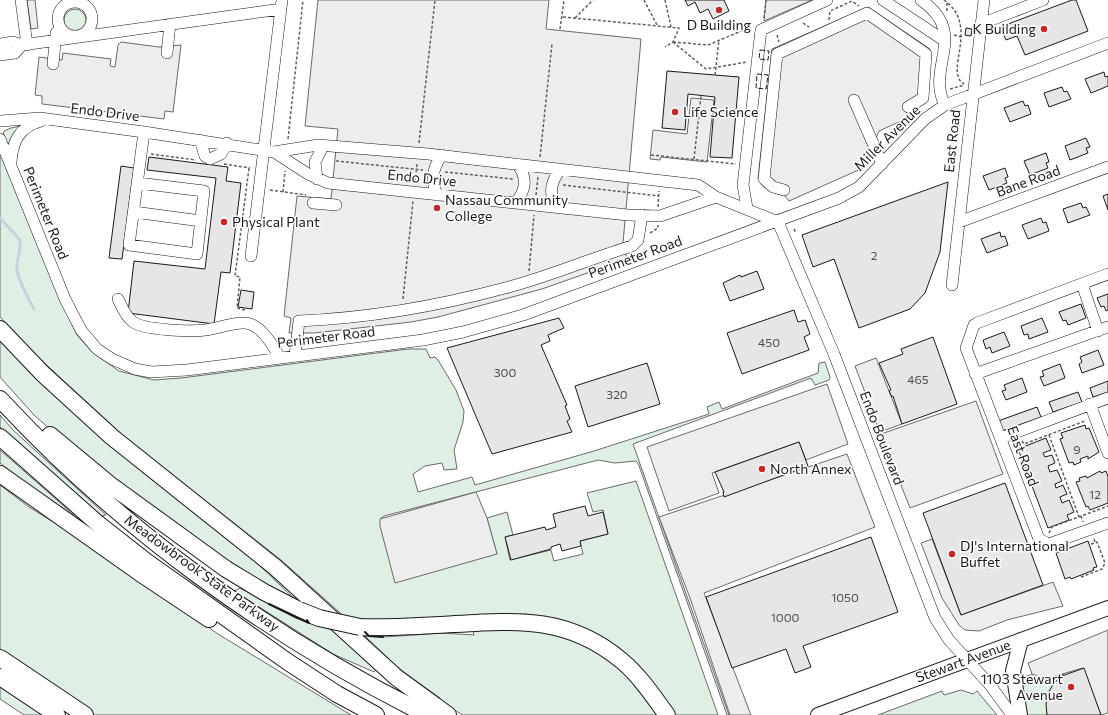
<svg xmlns="http://www.w3.org/2000/svg" width="1108" height="715" font-family="Commissioner,sans-serif">
	<style>
		.green { fill: #e0efe3; stroke: #6a6a6a }
		.parking { fill: #ededed; stroke: #6a6a6a }
		.lines { fill: none; stroke-linecap: round; stroke-linejoin: round }
		.stream { stroke: #c6d2dc; stroke-width: 3 }
		.building { fill: #e6e6e6; stroke: #1a1a1a }
		.minor-casing { stroke: #1a1a1a; stroke-width: 12 }
		.major-casing { stroke: #1a1a1a; stroke-width: 16 }
		.highway-casing { stroke: #1a1a1a; stroke-width: 18 }
		.path { stroke: #5f5f5f; stroke-width: 1.5; stroke-dasharray: 3 2; stroke-linecap: butt }
		.minor { stroke: #fff; stroke-width: 11 }
		.major { stroke: #fff; stroke-width: 14 }
		.highway { stroke: #fff; stroke-width: 16 }
		.highway-bridge-casing { stroke: #1a1a1a; stroke-width: 18; stroke-linecap: butt }
		.highway-bridge { stroke: #fff; stroke-width: 16 }
		.fence { stroke: #1a1a1a; stroke-width: 1; stroke-dasharray: 5 2; stroke-linecap: butt }
		.wall { stroke: #1a1a1a; stroke-width: 2 }
		.poi-dot { fill: #c62828; stroke: #fff; stroke-width: 1.5 }
		.labels { text-anchor: middle; stroke-width: 3; stroke-linejoin: round; paint-order: stroke }
		.number-label { font-size: 12px; fill: #4d4d4d }
		.poi-label { font-size: 14px; fill: #1a1a1a; stroke: #fff; text-anchor: start }
		.street-label { font-size: 14px; fill: #1a1a1a; stroke: #fff }
	</style>
	<rect width="100%" height="100%" fill="#fff"/>
	<path class="green" d="M64 20a11 11 0 1 1 22 0a11 11 0 1 1-22 0Z
		M26 125 9 150 3 136 4 131 11 128Z
		M0 152 57 292 77 335 92 352 119 371 154 380 181 378 408 349H426L430 358 435 357 438 360 456 390 464 411 463 422 454 450 457 469 444 470 442 463 425 466 413 474 418 492 472 477 475 485 594 451 709 414 707 407 719 402 722 409 818 373 819 363 825 362 830 377 829 380 815 385 811 378 633 444 729 715H727L638 463 636 461 615 463 598 460 384 516 380 519 497 554 487 518 507 512 513 535 505 537 510 560 551 550 554 561 583 554 580 541 608 534 603 510 593 512 587 493 636 481 718 715H671L640 669 528 618 527 614 415 622 347 619 281 560 129 441 40 359 0 317Z
		M0 338 67 405 140 470 258 564 301 605 258 582 84 459 34 415 0 377Z
		M0 415 13 430 106 515 101 516 57 480 0 427Z
		M0 450 74 515 71 519 0 463Z
		M0 485 29 507 102 552 218 634 351 715H93L0 653Z
		M240 588 283 611 309 623 333 630 376 669 374 672 333 654 234 591Z
		M498 628C576 629 615 652 659 715H463L440 702V698L397 667 365 636 383 637 442 633 474 635 473 631Z
		M1032 674 1045 679 1064 674C1049 688 1045 695 1047 715H1026L1011 692 1025 677Z
		M0 684 46 715H24L0 699Z
		M961 690 973 694 977 691 997 715H878L942 691 944 695Z"/>
	<path class="parking" d="M27 0H35L38 28 31 29Z
		M318 0H549L546 29 641 39 623 243 627 259 542 289 438 317 411 322 314 333H289L291 318 284 316 297 196 331 199 338 129 305 126Z
		M766 0H812L764 21Z
		M868 7 930 49 931 56 927 96 908 111 910 117 879 131 863 168 789 201 785 196 775 193 764 187 758 179 772 49Z
		M121 42 159 47 181 45 173 112 165 111 164 119 42 104V96L35 95 39 57 62 60 63 53 111 59 110 66 115 67 118 45Z
		M691 98 714 100 707 162 661 157 660 160 650 159 653 130 687 134Z
		M876 358 902 424 880 432 855 366Z
		M827 384 848 444 806 460 799 442 712 473 719 493 669 511 647 447Z
		M976 401 1003 474 910 508 881 434Z
		M847 454 875 527 704 593 751 715H730L690 598 659 517Z
		M476 492 487 518 497 554 395 583 380 526V519Z
		M932 539 961 615 1053 582 1063 606 1007 620 979 631 965 630 959 625 942 598 921 543Z
		M1108 630V713L1101 715 1083 668 1045 679 1032 674 1028 663Z"/>
	<g class="lines">
		<path class="stream" d="M0 218 20 240C21 253 18 254 17 265 15 275 29 300 34 309"/>
	</g>
	<path class="building" d="M685 0H724L729 11 713 19 708 9 700 13 695 2 688 6Z
		M1072 0H1076L1088 31 1025 55 1017 36 1006 40 1000 27Z
		M966 28 972 29 971 36 965 35Z
		M667 71 739 77 732 158 710 157 715 97 688 94 685 130 662 128Z
		M1104 72 1105 77 1108 76V86L1091 93 1085 79Z
		M1062 87 1064 92 1067 91 1071 99 1049 107 1044 93Z
		M1023 101 1025 106 1028 105 1031 114 1010 122 1004 108Z
		M1086 138 1090 147 1086 148 1088 153 1070 160 1065 146Z
		M1046 153 1049 162 1046 163 1048 168 1030 175 1024 161Z
		M149 157 228 167 226 181 241 183 230 273 221 272 214 324 128 313 134 261 205 269 216 178 147 170Z
		M121 166 134 168 122 259 109 258Z
		M1005 168 1008 177 1005 178 1007 183 989 190 983 176Z
		M948 182 940 252 925 293 910 309 859 328 834 259 813 267 802 235Z
		M1108 194V210L1103 196Z
		M1081 203 1083 208 1086 207 1090 215 1068 223 1063 209Z
		M1041 218 1043 223 1046 222 1049 231 1028 239 1022 225Z
		M1000 232 1001 237 1005 236 1008 245 987 253 981 239Z
		M757 271 764 289 730 301 723 283 740 275 741 277Z
		M241 290 254 292 252 309 238 307Z
		M1108 294V310L1106 311 1104 306 1101 307 1097 298Z
		M1081 304 1086 318 1068 325 1066 320 1063 321 1059 312Z
		M794 310 798 322 805 320 810 334 804 337 809 350 742 374 727 333Z
		M559 318 564 328 548 335 550 341 541 345 567 405 565 406 570 419 567 421 572 432 492 454 447 348Z
		M1042 318 1048 332 1029 339 1028 334 1024 335 1021 326Z
		M1004 332 1010 346 992 353 990 347 986 349 983 340Z
		M933 337 957 404 902 424 893 396 892 397 889 391 891 390 879 363 903 354 901 349Z
		M1098 350 1104 365 1082 373 1079 364 1082 362 1080 357Z
		M647 363 660 404 588 427 575 386Z
		M1060 364 1065 378 1044 386 1040 377 1044 376 1042 371Z
		M1022 378 1027 392 1006 400 1002 391 1006 390 1004 385Z
		M1108 381V392L1093 397 1090 388Z
		M1078 392 1082 402 1053 412 1049 402Z
		M1037 407 1041 417 1002 431 998 421Z
		M1085 425 1086 429 1089 428 1099 452 1088 459V456L1080 459 1081 462 1074 465 1073 462 1069 463 1060 439 1063 438 1061 433Z
		M1046 438 1051 450 1043 453 1045 457 1052 455 1055 463 1048 466 1050 472 1057 470 1062 481 1055 484 1056 488 1063 485 1067 494 1060 497 1062 503 1069 500 1074 512 1067 515 1069 520 1048 528 1018 449Z
		M799 442 808 466 724 497 723 492H724L715 472Z
		M1100 471 1101 473 1106 471 1108 477V503L1090 510 1088 506 1086 507 1076 482 1080 481 1079 478 1086 476 1087 478Z
		M1005 483 1043 585 961 615 923 513Z
		M585 506 588 516 603 512 608 534 580 541 581 546 562 551 560 544 551 547V549L511 560 505 537 545 527 546 530 556 527 553 514Z
		M871 537 898 612 803 646 811 667 795 673 786 649 732 668 706 597Z
		M1088 541 1097 567 1093 568 1094 570 1071 579 1070 577 1065 579 1056 553Z
		M1084 668 1101 715H1047L1046 704 1048 693 1054 683 1062 676Z"/>
	<g class="lines">
		<defs>
			<path id="minor" d="M21 0 27 45
				M883 0 945 41
				M921 0C970 34 925 67 945 105
				M58 19a17 17 0 1 1 34 0a17 17 0 1 1-34 0Z
				M981 24 1043 0
				M0 44 13 42 22 45 15 53 0 55
				M22 45 281 9
				M167 53 170 24
				M53 64 56 33
				M854 100 882 164
				M0 121 40 118 144 132 274 152 318 145 428 154 698 185 716 197 778 222
				M0 139 65 299 81 330 97 349 112 359 135 369 151 372 187 370 423 340 463 332 523 315 839 198 859 187 925 119 945 105 1108 43
				M200 140 205 156 210 159 221 154 227 143
				M274 152 308 174 328 183 628 215 660 216 716 197
				M11 163C12 142 19 127 41 121
				M317 179 315 162 323 146
				M138 183 204 191 197 254 129 245 144 132
				M784 190 773 187 764 179 777 54 867 13 926 54 923 98 908 107
				M437 195C431 179 432 169 442 155
				M313 203 336 205
				M515 203C526 191 528 177 517 164
				M554 207C550 191 550 182 561 169
				M747 208 743 185 761 30 827 0
				M134 212 201 221
				M778 222 834 354 935 618 949 640 990 685 1012 715
				M959 222 1108 167
				M251 256 282 0
				M1108 274 977 323 974 325 966 348 1039 539 1049 544 1108 523
				M1082 284 1098 331
				M952 285 984 0
				M118 299C122 307 125 316 133 322 144 330 191 332 205 330 217 329 239 320 250 324 263 328 274 347 280 358
				M295 356 299 321C369 318 438 306 505 288 548 277 589 259 632 246L638 240 642 215
				M975 374 1108 327
				M1090 404 1108 453
				M1001 438 1108 398"/>
			<path id="major" d="M818 715 1108 608
				M1020 715 1013 671 1021 640"/>
			<path id="highway" d="M0 329 43 374 112 437 275 567 397 678 448 715
				M0 399C120 529 269 636 427 715
				M50 435 109 484 226 569 264 592 299 610
				M0 437 96 522 147 562 288 662 337 694 376 715
				M0 474 140 573 209 619
				M360 627C392 628 423 626 455 624 519 620 570 617 622 661 640 676 653 696 667 715
				M0 658 85 715
				M0 677 57 715"/>
		</defs>
		<use href="#minor" class="minor-casing"/>
		<use href="#major" class="major-casing"/>
		<use href="#highway" class="highway-casing"/>
		<path class="path" d="M644 0 657 25
			M665 0 671 27
			M944 0C981 26 943 72 964 84
			M947 11V2
			M563 17 679 28 673 42 665 47
			M575 18 593 0
			M764 18 766 0
			M829 20 830 11 852 1 859 6
			M803 23 809 27
			M560 29 564 0
			M777 35 779 42
			M954 35 962 37
			M673 42 708 45 751 27
			M673 42 706 69 747 62
			M715 75 719 40
			M950 89 964 85
			M288 139 303 0
			M419 143 435 0
			M151 154 196 160
			M651 155 736 164
			M540 157 552 44
			M694 159 701 96
			M336 161 423 170
			M224 164 250 168
			M445 172 513 179
			M415 182 417 164
			M563 185 659 196
			M270 190 306 195
			M283 192 285 171
			M536 195 538 177
			M658 207 659 191
			M794 229 796 233
			M650 233 658 228V225
			M529 271 534 215
			M403 299 413 201
			M245 310 237 308 240 277 235 276 249 168
			M1049 435 1079 517
			M1022 441 1024 444 1085 421
			M1081 516 1083 522
			M1049 533 1052 527 1108 506
			M1091 544 1095 543
			M1081 577 1102 569 1105 563 1097 542 1095 543 1094 538"/>
		<use href="#minor" class="minor"/>
		<use href="#major" class="major"/>
		<use href="#highway" class="highway"/>
		<defs>
			<path id="highway-bridge" d="M299 610 319 618 360 627"/>
		</defs>
		<use href="#highway-bridge" class="highway-bridge-casing"/>
		<use href="#highway-bridge" class="highway-bridge"/>
		<path class="fence" d="M760 50 769 51 768 60 759 59Z
			M757 74 768 75 766 89 756 88Z"/>
		<path class="wall" d="M269 604 309 623 307 620
			M365 632 369 636 383 637"/>
	</g>
	<g class="poi-dot">
		<circle cx="719" cy="10" r="4"/>
		<circle cx="1044" cy="29" r="4"/>
		<circle cx="675" cy="112" r="4"/>
		<circle cx="437" cy="208" r="4"/>
		<circle cx="224" cy="222" r="4"/>
		<circle cx="762" cy="469" r="4"/>
		<circle cx="952" cy="554" r="4"/>
		<circle cx="1071" cy="687" r="4"/>
	</g>
	<g class="labels">
		<g class="number-label">
			<text x="874" y="260">2</text>
			<text x="769" y="347">450</text>
			<text x="505" y="377">300</text>
			<text x="918" y="384">465</text>
			<text x="617" y="399">320</text>
			<text x="1077" y="454">9</text>
			<text x="1095" y="499">12</text>
			<text x="845" y="602">1050</text>
			<text x="785" y="622">1000</text>
		</g>
		<g class="poi-label">
			<text x="719" y="30" text-anchor="middle">D Building</text>
			<text x="1036" y="34" text-anchor="end">K Building</text>
			<text x="683" y="117">Life Science</text>
			<text x="445" y="205">Nassau Community<tspan x="445" dy="16">College</tspan></text>
			<text x="232" y="227">Physical Plant</text>
			<text x="770" y="474">North Annex</text>
			<text x="960" y="551">DJ's International<tspan x="960" dy="16">Buffet</tspan></text>
			<text x="1063" y="684" text-anchor="end">1103 Stewart<tspan x="1063" dy="16">Avenue</tspan></text>
		</g>
		<g class="street-label">
			<text transform="translate(105 112) rotate(7)" y="5">Endo Drive</text>
			<text transform="translate(887 138) rotate(-45)" y="5">Miller Avenue</text>
			<text transform="translate(952 141) rotate(-84)" y="5">East Road</text>
			<text transform="translate(422 178) rotate(6)" y="5">Endo Drive</text>
			<text transform="translate(1028 181) rotate(-20)" y="5">Bane Road</text>
			<text transform="translate(46 213) rotate(68)" y="5">Perimeter Road</text>
			<text transform="translate(635 257) rotate(-20)" y="5">Perimeter Road</text>
			<text transform="translate(326 337) rotate(-7)" y="5">Perimeter Road</text>
			<text transform="translate(882 438) rotate(69)" y="5">Endo Boulevard</text>
			<text transform="translate(1023 456) rotate(69)" y="5">East Road</text>
			<text transform="translate(202 573) rotate(36)" y="5">Meadowbrook State Parkway</text>
			<text transform="translate(963 661) rotate(-20)" y="5">Stewart Avenue</text>
		</g>
	</g>
</svg>
